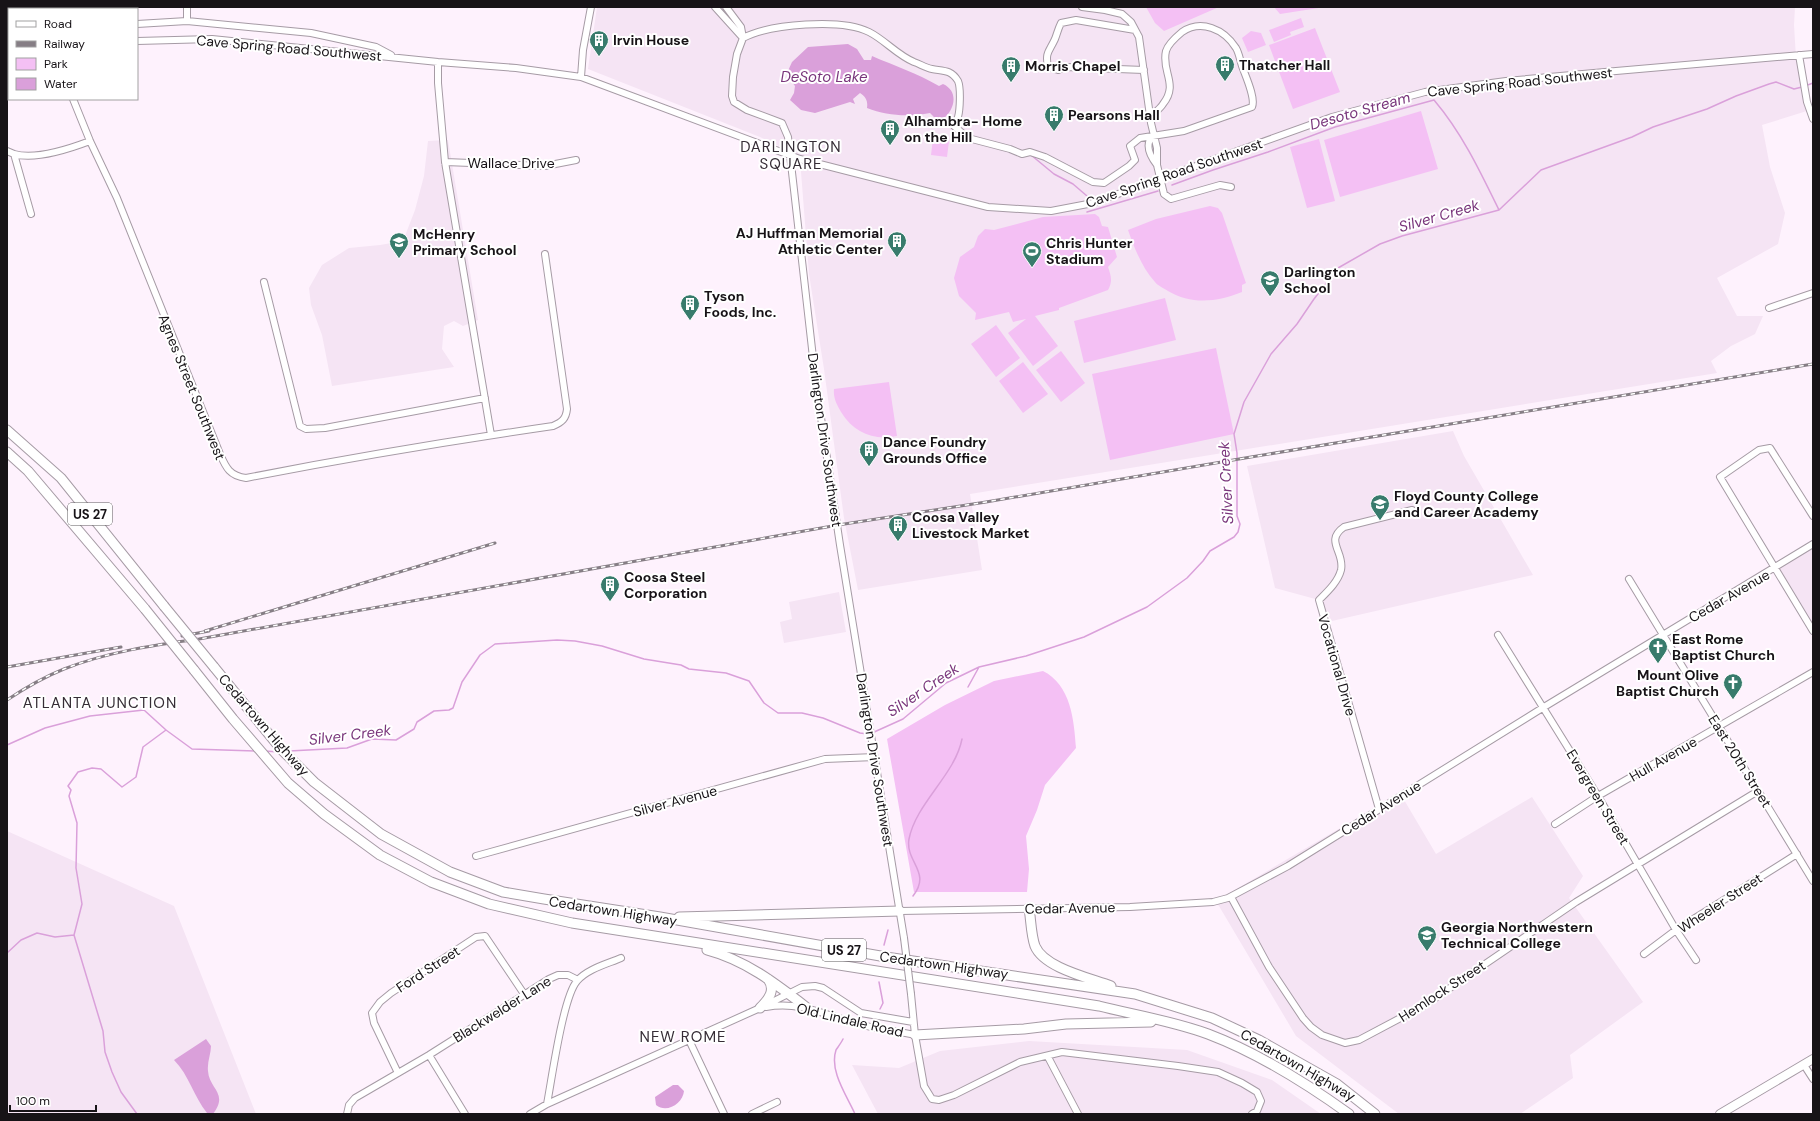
<svg xmlns="http://www.w3.org/2000/svg" width="1820" height="1121" font-family="'DM Sans',sans-serif">
	<style>
		.built { fill: #f5e4f4 }
		.green { fill: #f4c0f4 }
		.water { fill: #daa0da }
		.lines { fill: none; stroke-linecap: round; stroke-linejoin: round }
		.stream { stroke: #daa0da; stroke-width: 1.5 }
		.minor-casing { stroke: #a69ba5; stroke-width: 8 }
		.major-casing { stroke: #a69ba5; stroke-width: 10 }
		.highway-casing { stroke: #a69ba5; stroke-width: 11 }
		.minor { stroke: #fff; stroke-width: 6 }
		.major { stroke: #fff; stroke-width: 8 }
		.highway { stroke: #fff; stroke-width: 9 }
		.rail-casing { stroke: #867e85; stroke-width: 3 }
		.rail { stroke: #fff; stroke-width: 1.5; stroke-dasharray: 4.5; stroke-linecap: butt }
		.minor-bridge-casing { stroke: #a69ba5; stroke-width: 8; stroke-linecap: butt }
		.highway-bridge-casing { stroke: #a69ba5; stroke-width: 11; stroke-linecap: butt }
		.minor-bridge { stroke: #fff; stroke-width: 6 }
		.highway-bridge { stroke: #fff; stroke-width: 9 }
		.labels { text-anchor: middle; stroke-width: 4; stroke-linejoin: round; paint-order: stroke }
		.shield { fill: #fff; stroke: #5d5a5d; stroke-width: 1 }
		.shield-label { font-size: 13px; font-weight: bold; fill: #171317 }
		.poi-label { font-size: 14px; font-weight: bold; fill: #171317; stroke: #fff; text-anchor: start }
		.street-label { font-size: 14px; fill: #171317; stroke: #fff }
		.water-label { font-size: 15px; font-style: italic; fill: #79357b; stroke: #fff }
		.neighbourhood-label { font-size: 15px; letter-spacing: 1px; fill: #362d36; stroke: #fff }
	</style>
	<rect width="100%" height="100%" fill="#fef2fd"/>
	<path class="built" d="M597 7H1795L1794 25 1796 58 1810 110 1762 125 1770 167 1785 213 1778 244 1717 278 1737 316H1763L1755 334 1731 346 1711 361 1717 373 970 494 982 570 858 590 844 518 824 369 809 274 800 159 783 148 760 137 588 69Z
		M448 140 478 320 463 326 454 321 444 326 442 349 454 367 332 386 322 335 311 305 309 288 322 265 349 248 380 245 403 241 415 210 424 176 428 141Z
		M1453 431 1464 456 1533 575 1332 621 1319 600 1275 588 1247 466Z
		M1813 546V632L1774 569Z
		M839 592 846 632 784 643 780 622 792 619 789 602Z
		M1400 793 1436 854 1532 797 1583 876 1569 898 1643 1002 1570 1055 1573 1078 1520 1114H1399L1296 1036 1216 901Z
		M7 831 174 906 256 1114H7Z
		M1029 1041 1187 1050 1272 1080 1321 1114H878L852 1065 899 1068 940 1051Z"/>
	<path class="green" d="M1146 7H1219L1164 31 1155 23Z
		M1274 7H1325L1280 14Z
		M1301 18 1304 27 1290 32 1291 35 1274 42 1269 30Z
		M1315 28 1340 92 1293 109 1269 45Z
		M1251 31 1261 33 1266 45 1248 52 1242 38Z
		M1421 111 1438 169 1340 197 1324 140Z
		M933 139 949 141 947 157 931 155Z
		M1319 139 1335 201 1307 208 1290 147Z
		M1210 206 1218 208 1222 213 1246 283 1242 285V292C1218 302 1191 305 1168 291 1164 288 1158 286 1155 282 1142 268 1134 247 1128 230L1156 219Z
		M1095 214 1099 217 1102 226 1108 227 1117 257 1108 267C1111 276 1113 281 1108 290L1059 308V310L1035 316 1058 346 1033 366 1008 333 1026 319 1013 322 1009 312 975 320 976 313 959 296 954 278 960 257 974 247 978 236 985 229 994 230 1043 217Z
		M1165 298 1176 340 1084 363 1074 321Z
		M996 325 1020 358 996 377 971 344Z
		M1216 348 1234 434 1110 460 1092 374Z
		M1061 351 1085 383 1061 402 1036 370Z
		M1023 362 1048 394 1023 413 999 381Z
		M889 382 897 436C874 441 854 433 841 412 837 405 833 398 834 389Z
		M1043 671C1071 685 1074 720 1076 748L1045 785 1037 810 1026 836 1029 869 1027 892H914L887 739 945 705 994 681Z"/>
	<path class="water" d="M848 44 857 49 864 60H871L872 56C895 66 917 73 939 86L943 84C959 91 955 110 943 119H936L930 113C909 117 887 116 867 108 868 101 866 97 860 93L853 99 855 104 850 102 815 113 801 110 790 100 794 93 795 86 789 78 787 73 792 62 808 47Z
		M206 1039 211 1046C211 1054 207 1062 208 1071 209 1089 229 1093 213 1114L207 1113C194 1097 189 1075 174 1060Z
		M673 1085H678L684 1091C683 1103 667 1114 656 1105L655 1097Z"/>
	<g class="lines">
		<path class="stream" d="M1805 86 1813 83
			M1031 155 1054 174 1073 184 1087 196
			M1172 185 1213 170 1268 152 1335 127 1434 100C1462 133 1480 171 1499 210
			M1087 212 1158 191
			M968 687 979 667
			M872 733 903 719 946 683 979 667 1026 656 1084 637 1147 607 1187 578 1203 561 1210 551 1234 537 1238 532 1240 524 1237 516V453L1234 434 1244 402 1271 354 1297 324 1314 299 1338 268 1380 244 1402 236 1499 210 1541 170 1632 137 1653 127 1707 109 1736 96 1769 84 1776 82 1794 89 1802 87
			M7 745 45 728 90 716 144 710 166 730 192 749 255 751
			M265 751 279 752
			M289 751 347 748 372 739 396 740 414 729 417 722 434 711 449 710 453 708 462 682 480 655 495 644 557 640 575 641 602 646 644 659 681 665 689 669 726 673 749 681 764 703 778 713H802L823 718 860 733 868 734
			M913 896C932 872 905 862 909 839 916 803 955 775 962 739
			M74 935 82 904 76 868 77 823 69 796 71 790 68 786 78 772 92 768 101 769 122 787 136 777 143 747 166 730
			M74 935 103 1031 105 1052 112 1072 121 1092 137 1114
			M884 945 888 930
			M7 953 21 940 37 933 55 937 74 935
			M879 982 883 1003 880 1009
			M843 1039C841 1043 838 1047 836 1050 829 1071 847 1096 855 1114"/>
		<defs>
			<path id="minor" d="M122 7V9
				M715 7 743 38
				M726 7 741 27 743 38
				M1082 7 1105 10 1122 14 1131 22 1139 37 1151 123 1157 148V165L1164 194 1171 199 1220 185 1231 187
				M187 21V7
				M137 24 187 21 311 33 376 47 391 55
				M8 25V7
				M1135 30 1076 20 1061 23C1058 29 1057 34 1055 39 1049 52 1045 52 1048 67L1058 70 1065 67 1144 70
				M137 41 212 39 438 62 516 68 581 77 800 159 988 207 1051 211 1093 203 1332 117 1425 92 1506 81 1616 71 1813 54
				M7 46H9
				M1799 55 1807 102 1813 119
				M438 62V83L445 162 491 435
				M581 77 583 50 591 7
				M73 99 90 141 117 198 220 454C226 468 230 476 246 478 348 458 450 441 553 426 562 422 566 419 567 409L545 254
				M1153 135C1144 145 1150 156 1157 165
				M7 151 14 154 31 214
				M14 154C35 160 69 149 90 141
				M445 162 545 166 576 160
				M264 282 300 426 306 429 325 428 485 398
				M1769 308 1813 293
				M1813 516 1770 448 1759 450 1720 477 1813 631
				M1629 579 1813 881
				M1498 635 1598 796 1676 930 1696 960
				M1379 809 1319 600C1327 592 1338 582 1341 570 1345 552 1324 541 1344 527L1412 510
				M1555 824 1598 796 1813 672
				M476 856 825 759 875 757
				M1231 897 1269 967 1303 1018 1311 1027 1322 1035 1345 1043 1359 1040 1425 1005 1576 902 1758 791
				M900 911 1130 907 1213 902 1228 898 1288 866 1544 707 1813 544
				M904 938 840 545 816 384 788 137 782 123 747 110 734 102 732 96 733 77 737 54 743 38C770 24 841 18 869 32 885 40 897 55 914 62 920 64 926 68 932 69 942 71 951 69 958 81 961 88 960 110 958 117 957 121 955 122 954 126L968 138 1010 149 1022 154 1030 152 1045 157 1093 182 1104 183 1129 166 1135 160 1130 146 1140 138 1184 131 1252 107C1256 98 1245 75 1242 66 1240 60 1239 53 1236 48 1224 29 1201 19 1182 32 1176 37 1168 44 1166 51 1161 72 1179 84 1163 104 1160 109 1154 113 1150 117
				M1644 954 1676 930 1797 854
				M911 994 915 1035 924 1086 932 1099 939 1100 954 1095 1020 1062 1062 1052 1178 1066 1218 1072 1242 1083 1257 1092 1261 1101 1257 1111 1252 1114
				M766 1007C801 1001 825 1015 858 1024 876 1029 896 1031 915 1035
				M689 1040 724 1114
				M429 1055 465 1114
				M1048 1057 1078 1114
				M1804 1065 1813 1079
				M398 1073 374 1023 372 1013 380 1002 391 993 476 937 485 936 524 994
				M547 1104C552 1078 563 997 577 981 587 969 607 964 621 958
				M347 1114 349 1105 355 1098 429 1055 549 979 558 975H568L578 980
				M530 1114 547 1104 760 1008 802 987 815 986 823 988 861 1013 913 1022
				M752 1114 777 1102"/>
			<path id="major" d="M1720 1114 1813 1059"/>
			<path id="highway" d="M7 430 61 478 164 606
				M7 452 28 471 145 609
				M214 667 281 749 314 782 381 834 450 872 503 892 544 899 660 917 886 957 1135 994 1212 1018 1259 1040 1337 1084 1375 1114
				M194 670 233 719 288 783 324 814 380 855 431 882 489 904 572 923 1099 1006C1135 1015 1173 1021 1208 1034 1258 1053 1306 1083 1349 1114
				M1029 908C1031 920 1031 935 1035 946 1044 968 1090 978 1111 986
				M679 917 900 911
				M707 950C745 960 775 983 806 1007
				M760 1008C769 999 776 990 768 979
				M915 1035 1024 1029 1066 1024 1151 1022"/>
		</defs>
		<use href="#minor" class="minor-casing"/>
		<use href="#major" class="major-casing"/>
		<use href="#highway" class="highway-casing"/>
		<use href="#minor" class="minor"/>
		<use href="#major" class="major"/>
		<use href="#highway" class="highway"/>
		<defs>
			<path id="rail" d="M205 631 495 543
				M182 636 209 631
				M7 667 121 647
				M7 700C25 688 44 677 64 669 107 652 154 645 199 639L838 525 986 502 1245 458 1813 364"/>
		</defs>
		<use href="#rail" class="rail-casing"/>
		<use href="#rail" class="rail"/>
		<defs>
			<path id="minor-bridge" d="M904 938 911 994"/>
			<path id="highway-bridge" d="M164 606 214 667
				M145 609 194 670"/>
		</defs>
		<use href="#minor-bridge" class="minor-bridge-casing"/>
		<use href="#highway-bridge" class="highway-bridge-casing"/>
		<use href="#minor-bridge" class="minor-bridge"/>
		<use href="#highway-bridge" class="highway-bridge"/>
	</g>
	<defs>
		<symbol id="building-pin" viewBox="-11 -11 22 30"><path d="M0 17L-7.5 6A9.5 9.5 0 1 1 7.5 6Z" fill="#387b6c" stroke="#fff"/><path d="M-4-6H4V6H1V3H-1V6H-4ZM-2.5-4.3h1.7v1.8h-1.7ZM.8-4.3h1.7v1.8H.8ZM-2.5-1h1.7V.8h-1.7ZM.8-1h1.7V.8H.8Z" fill="#fff"/></symbol>
		<symbol id="school-pin" viewBox="-11 -11 22 30"><path d="M0 17L-7.5 6A9.5 9.5 0 1 1 7.5 6Z" fill="#387b6c" stroke="#fff"/><path d="M0-5L7-2L0 1L-7-2ZM-4 1L0 2.5L4 1V4Q0 6-4 4Z" fill="#fff"/></symbol>
		<symbol id="stadium-pin" viewBox="-11 -11 22 30"><path d="M0 17L-7.5 6A9.5 9.5 0 1 1 7.5 6Z" fill="#387b6c" stroke="#fff"/><path d="M0-5a6.5 5 0 1 0 0 10a6.5 5 0 1 0 0-10ZM-3.5-1.8h7v3.6h-7Z" fill="#fff"/></symbol>
		<symbol id="church-pin" viewBox="-11 -11 22 30"><path d="M0 17L-7.5 6A9.5 9.5 0 1 1 7.5 6Z" fill="#387b6c" stroke="#fff"/><path d="M-1.2-6h2.4v3.5h3.3v2.4h-3.3V6h-2.4V-.1h-3.3v-2.4h3.3Z" fill="#fff"/></symbol>
		<symbol id="university-pin" viewBox="-11 -11 22 30"><path d="M0 17L-7.5 6A9.5 9.5 0 1 1 7.5 6Z" fill="#387b6c" stroke="#fff"/><path d="M0-5L7-2L0 1L-7-2ZM-4 1L0 2.5L4 1V4Q0 6-4 4Z" fill="#fff"/></symbol>
	</defs>
	<g fill-rule="evenodd">
		<use href="#building-pin" x="588" y="29" width="22" height="30"/>
		<use href="#building-pin" x="1214" y="54" width="22" height="30"/>
		<use href="#building-pin" x="1000" y="55" width="22" height="30"/>
		<use href="#building-pin" x="1043" y="104" width="22" height="30"/>
		<use href="#building-pin" x="879" y="118" width="22" height="30"/>
		<use href="#building-pin" x="886" y="230" width="22" height="30"/>
		<use href="#school-pin" x="388" y="231" width="22" height="30"/>
		<use href="#stadium-pin" x="1021" y="240" width="22" height="30"/>
		<use href="#school-pin" x="1259" y="269" width="22" height="30"/>
		<use href="#building-pin" x="679" y="293" width="22" height="30"/>
		<use href="#building-pin" x="858" y="439" width="22" height="30"/>
		<use href="#school-pin" x="1369" y="493" width="22" height="30"/>
		<use href="#building-pin" x="887" y="514" width="22" height="30"/>
		<use href="#building-pin" x="599" y="574" width="22" height="30"/>
		<use href="#church-pin" x="1647" y="636" width="22" height="30"/>
		<use href="#church-pin" x="1722" y="672" width="22" height="30"/>
		<use href="#university-pin" x="1416" y="924" width="22" height="30"/>
	</g>
	<g class="labels">
		<g class="shield">
			<rect x="68" y="503" width="44" height="22" rx="3"/>
			<rect x="822" y="939" width="44" height="22" rx="3"/>
		</g>
		<g class="shield-label">
			<text x="90" y="519">US 27</text>
			<text x="844" y="955">US 27</text>
		</g>
		<g class="poi-label">
			<text x="613" y="45">Irvin House</text>
			<text x="1239" y="70">Thatcher Hall</text>
			<text x="1025" y="71">Morris Chapel</text>
			<text x="1068" y="120">Pearsons Hall</text>
			<text x="904" y="126">Alhambra- Home<tspan x="904" dy="16">on the Hill</tspan></text>
			<text x="883" y="238" text-anchor="end">AJ Huffman Memorial<tspan x="883" dy="16">Athletic Center</tspan></text>
			<text x="413" y="239">McHenry<tspan x="413" dy="16">Primary School</tspan></text>
			<text x="1046" y="248">Chris Hunter<tspan x="1046" dy="16">Stadium</tspan></text>
			<text x="1284" y="277">Darlington<tspan x="1284" dy="16">School</tspan></text>
			<text x="704" y="301">Tyson<tspan x="704" dy="16">Foods, Inc.</tspan></text>
			<text x="883" y="447">Dance Foundry<tspan x="883" dy="16">Grounds Office</tspan></text>
			<text x="1394" y="501">Floyd County College<tspan x="1394" dy="16">and Career Academy</tspan></text>
			<text x="912" y="522">Coosa Valley<tspan x="912" dy="16">Livestock Market</tspan></text>
			<text x="624" y="582">Coosa Steel<tspan x="624" dy="16">Corporation</tspan></text>
			<text x="1672" y="644">East Rome<tspan x="1672" dy="16">Baptist Church</tspan></text>
			<text x="1719" y="680" text-anchor="end">Mount Olive<tspan x="1719" dy="16">Baptist Church</tspan></text>
			<text x="1441" y="932">Georgia Northwestern<tspan x="1441" dy="16">Technical College</tspan></text>
		</g>
		<g class="street-label">
			<text transform="translate(289 48) rotate(5)" y="5">Cave Spring Road Southwest</text>
			<text transform="translate(1520 82) rotate(-6)" y="5">Cave Spring Road Southwest</text>
			<text x="511" y="168">Wallace Drive</text>
			<text transform="translate(1174 173) rotate(-19)" y="5">Cave Spring Road Southwest</text>
			<text transform="translate(192 387) rotate(68)" y="5">Agnes Street Southwest</text>
			<text transform="translate(825 440) rotate(82)" y="5">Darlington Drive Southwest</text>
			<text transform="translate(1729 596) rotate(-30)" y="5">Cedar Avenue</text>
			<text transform="translate(1337 665) rotate(74)" y="5">Vocational Drive</text>
			<text transform="translate(264 725) rotate(49)" y="5">Cedartown Highway</text>
			<text transform="translate(1663 759) rotate(-30)" y="5">Hull Avenue</text>
			<text transform="translate(875 760) rotate(81)" y="5">Darlington Drive Southwest</text>
			<text transform="translate(1740 761) rotate(58)" y="5">East 20th Street</text>
			<text transform="translate(1598 797) rotate(59)" y="5">Evergreen Street</text>
			<text transform="translate(675 801) rotate(-15)" y="5">Silver Avenue</text>
			<text transform="translate(1381 808) rotate(-32)" y="5">Cedar Avenue</text>
			<text transform="translate(1720 903) rotate(-33)" y="5">Wheeler Street</text>
			<text transform="translate(1070 908) rotate(-1)" y="5">Cedar Avenue</text>
			<text transform="translate(613 911) rotate(9)" y="5">Cedartown Highway</text>
			<text transform="translate(944 965) rotate(8)" y="5">Cedartown Highway</text>
			<text transform="translate(428 969) rotate(-33)" y="5">Ford Street</text>
			<text transform="translate(1442 991) rotate(-33)" y="5">Hemlock Street</text>
			<text transform="translate(502 1009) rotate(-32)" y="5">Blackwelder Lane</text>
			<text transform="translate(850 1020) rotate(13)" y="5">Old Lindale Road</text>
			<text transform="translate(1298 1065) rotate(30)" y="5">Cedartown Highway</text>
		</g>
		<g class="water-label">
			<text x="824" y="82">DeSoto Lake</text>
			<text transform="translate(1360 111) rotate(-16)" y="5">Desoto Stream</text>
			<text transform="translate(1439 216) rotate(-16)" y="5">Silver Creek</text>
			<text transform="translate(1226 483) rotate(-93)" y="5">Silver Creek</text>
			<text transform="translate(923 690) rotate(-34)" y="5">Silver Creek</text>
			<text transform="translate(350 735) rotate(-7)" y="5">Silver Creek</text>
		</g>
		<g class="neighbourhood-label">
			<text x="791" y="152">DARLINGTON<tspan x="791" dy="17">SQUARE</tspan></text>
			<text x="100" y="708">ATLANTA JUNCTION</text>
			<text x="683" y="1042">NEW ROME</text>
		</g>
	</g>
	<rect width="1820" height="1121" fill="none" stroke="#171317" stroke-width="16"/>
	<rect x="8" y="8" width="130" height="92" fill="#ffffff" stroke="#a2a1a2"/>
	<rect x="16" y="21" width="20" height="6" fill="#ffffff" stroke="#a2a1a2"/>
	<text x="44" y="28" font-size="12" fill="#171317">Road</text>
	<rect x="16" y="41" width="20" height="6" fill="#867e85" stroke="#a2a1a2"/>
	<text x="44" y="48" font-size="12" fill="#171317">Railway</text>
	<rect x="16" y="58" width="20" height="12" fill="#f4c0f4" stroke="#a2a1a2"/>
	<text x="44" y="68" font-size="12" fill="#171317">Park</text>
	<rect x="16" y="78" width="20" height="12" fill="#daa0da" stroke="#a2a1a2"/>
	<text x="44" y="88" font-size="12" fill="#171317">Water</text>
	<path d="M10 1105v6h86v-6" fill="none" stroke="#171317" stroke-width="2"/>
	<text x="16" y="1105" font-size="12" fill="#171317" stroke="#ffffff" stroke-width="3" paint-order="stroke">100 m</text>
</svg>
